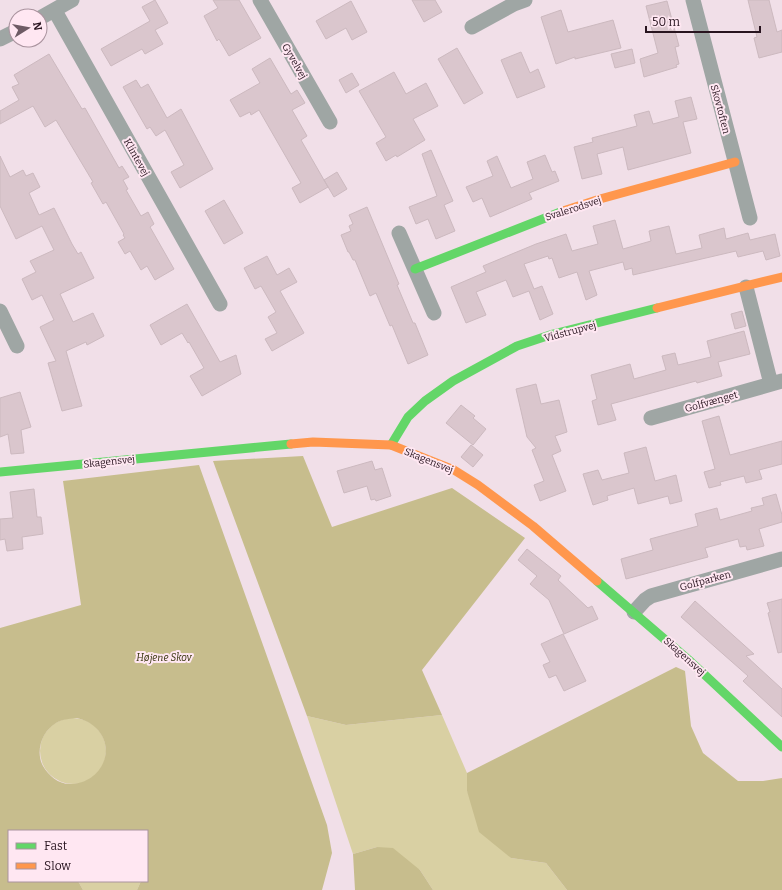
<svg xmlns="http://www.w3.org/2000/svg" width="782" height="890" font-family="Bitter,serif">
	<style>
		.green { fill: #d9d0a3 }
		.forest { fill: #c7bd8d; fill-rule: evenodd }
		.building { fill: #dac6cd; stroke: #ccb9bf }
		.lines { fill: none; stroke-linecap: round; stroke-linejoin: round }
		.street { stroke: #9fa6a4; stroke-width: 15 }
		.fast { stroke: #63d668; stroke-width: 9 }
		.slow { stroke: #ff974d; stroke-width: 9 }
		.labels { text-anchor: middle; stroke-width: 4; stroke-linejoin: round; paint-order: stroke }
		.street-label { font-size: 10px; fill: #28141f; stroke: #ffe7f2 }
		.park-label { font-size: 10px; font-style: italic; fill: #2f2d04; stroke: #ffe7f2 }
	</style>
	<rect width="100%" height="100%" fill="#f1dfe8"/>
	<path class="green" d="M442 715 467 773V791L511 858 546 863 567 890H433L420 870 377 847 353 854 307 716 346 725Z
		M40 751a33 33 0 1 1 66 0a33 33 0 1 1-66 0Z
		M78 881H141L137 890H83Z"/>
	<path class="forest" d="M303 456 332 527 452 488 525 538 422 670 442 715 346 725 307 716 213 461Z
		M199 465 327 825 332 853 322 890H137L141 881H147V831H9V881H78L83 890H0V628L81 605 63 481ZM77 718C84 720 90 722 96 728 118 750 100 784 70 784 58 784 49 776 43 766 35 752 42 731 56 723 62 719 69 719 77 718Z
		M676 667 685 671 691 726 703 753 738 781H763L782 778V890H567L546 863 511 858 479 832 467 791V773Z
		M377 847 393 848 420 870 433 890H355L353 854Z"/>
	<path class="building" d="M155 0 168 23 155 30 163 44 145 54 142 49 111 66 101 49 150 21 142 7Z
		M213 0H239L261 38 229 56 219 39 217 41 204 16 218 8Z
		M412 0H435L442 12 424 22Z
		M748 0H769L777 32 782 30V52L759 58 754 38 757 37Z
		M351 1 367 32 352 40 346 28 326 39 316 21Z
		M667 1 679 46 675 47 679 64 676 65 677 67 644 77 640 59 658 53 646 6Z
		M561 10 568 32 613 20 621 48 575 59V57L556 64 541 17Z
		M457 48 483 93 464 104 438 59Z
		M632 49 635 63 615 68 611 54Z
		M521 52 530 73 538 69 545 87 517 98 501 60Z
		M49 54 82 109 85 108 119 168 122 166 129 177 123 180 128 189 126 190 141 216 148 212 154 224 150 227 174 269 155 280 147 266 141 270 130 251 125 254 118 242 125 238 123 235 124 234 106 202 103 204 91 183 93 182 56 120 45 127 33 106 0 124V111L19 100 12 87 19 84 14 75Z
		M270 58 291 94 297 90 305 103 292 110 307 136 301 140 328 187 300 203 292 188 301 183 259 110 251 115 250 112 240 117 230 100 260 83 252 69Z
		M394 72 406 94 426 83 438 106 413 119 425 140 397 157 396 155 386 161 376 143 386 137 359 91Z
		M352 73 359 85 346 93 339 80Z
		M136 80 141 88 148 84 167 118 181 109 213 169 180 188 171 172 184 165 165 130 156 136 150 127 147 129 123 87Z
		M691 97 697 119 683 122 691 153 628 170 623 147 597 154 602 174 582 179 574 147 593 142 592 138 637 126 634 115 649 111 653 124 679 117 675 101Z
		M431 150 453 201 444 205 455 231 436 239 428 219 416 224 409 207 437 196 422 154Z
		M545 155 552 172 555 171 559 181 529 193 532 199 490 217 482 198 473 202 466 187 493 176 487 161 497 156 511 188 533 179 527 162Z
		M0 156 10 177 23 170 26 176 33 173 40 187 29 193 39 215 54 208 72 244 78 254 81 252 94 278 60 294 73 322 93 313 104 336 87 345 86 342 66 351 82 406 62 411 48 363 56 361 40 327 54 320 42 295 32 300 22 279 36 272 30 261 54 250 42 226 16 239 0 206Z
		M337 172 347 189 334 197 324 180Z
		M224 200 243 233 224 244 205 211Z
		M367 207 399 284 397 285 413 323H415L428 355 408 364 392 325 390 326 376 293 370 296 355 260H353L349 252H348L341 235 351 231 349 226 353 224 349 215Z
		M615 220 623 249 651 241 649 231 669 226 676 254 702 248 699 235 724 228 726 239 748 233 750 240 775 234 780 256 766 260 763 251 738 257 736 251 633 275 632 268 625 270 623 262 589 271 597 295 586 300 577 272 559 278 552 258 549 259 548 256 524 264 534 289 542 286 553 314 540 320 529 291 513 297 506 280 476 292 486 315 466 323 451 287 486 272 483 266 536 244 566 234 572 251 598 244 593 226Z
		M267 256 277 275 289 268 297 282 280 291 304 333 272 351 265 339 277 333 268 317 276 312 261 286 255 289 244 268Z
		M187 304 220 362 236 355 241 374 202 396 190 376 204 368 189 342 188 343 182 333 161 345 150 325Z
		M742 311 746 326 735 329 731 314Z
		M744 331 750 354 718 362 722 376 697 383 696 381 611 404 616 420 598 425 592 401 597 399 591 375 630 364 634 379 666 370 662 356 675 353 678 365 711 357 707 341Z
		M536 384 541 404 559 400 567 432 555 436 561 451 552 455 566 491 540 501 534 485 544 481 532 450 536 448 527 437 516 389Z
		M20 392 31 427 21 430 24 453 11 454 8 434 0 437V398Z
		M461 405 475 416 473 418 486 429 473 445 446 423Z
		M719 416 730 455 782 441V464L759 470 762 479 746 483 744 476 720 482 721 485 709 488 704 472 715 469 702 421Z
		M471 445 483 455 473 467 461 457Z
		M646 447 655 481 676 475 682 501 670 504 668 496 638 504 634 488 607 496 608 500 593 505 583 474 598 470 602 480 629 473 624 453Z
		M372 461 375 470 382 468 391 496 376 501 375 499 371 500 367 486 344 493 337 471Z
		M34 489 37 517H41L43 534 22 537 23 549 7 551 5 539 0 540V519L13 518 10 492Z
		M776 494 782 515V522L759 529 764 546 747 550 746 546 740 547 738 539 705 548 708 557 626 579 621 559 653 550 650 539 698 526 695 514 717 508 720 520 752 511 751 508 764 505 762 498Z
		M527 549 561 576 558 580 588 608 592 606 598 619 564 634 549 600 530 584 537 576 518 560Z
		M782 599V652L778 653 768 613 770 612 767 603Z
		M695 601 754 654 746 656 782 689V717L743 681 748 676 681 617Z
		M563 634 586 681 564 691 556 675 549 678 543 665 550 662 541 644Z"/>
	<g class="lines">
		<path class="street" d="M260 0 330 122
			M693 0 750 218
			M55 11 220 304
			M40 18 72 0
			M472 27 514 4 525 0
			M0 39 16 31
			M399 233 434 313
			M746 287 771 384
			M0 311 17 346
			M651 418 782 381
			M634 612 645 600 651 596 782 559"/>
		<path class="fast" d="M415 269 563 211
			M391 445 408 417 425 401 453 381 517 346 553 334 657 308
			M0 472 291 444
			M597 581 691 662 782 747"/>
		<path class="slow" d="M563 211 600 199 735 162
			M657 308 782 277
			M291 444 313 442 391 445 454 470 478 485 533 526 597 581"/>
	</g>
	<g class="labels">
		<g class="street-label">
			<text transform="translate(295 61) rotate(60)" y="4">Gyvelvej</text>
			<text transform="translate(721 109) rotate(75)" y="4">Skovtoften</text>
			<text transform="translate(137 157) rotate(61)" y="4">Klintevej</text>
			<text transform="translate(573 208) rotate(-18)" y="4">Svalerodsvej</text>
			<text transform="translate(570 331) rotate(-15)" y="4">Vidstrupvej</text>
			<text transform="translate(711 401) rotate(-16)" y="4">Golfvænget</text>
			<text transform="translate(429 460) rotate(22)" y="4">Skagensvej</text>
			<text transform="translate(109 461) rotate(-6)" y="4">Skagensvej</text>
			<text transform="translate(705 580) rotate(-15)" y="4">Golfparken</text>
			<text transform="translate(685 656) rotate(42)" y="4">Skagensvej</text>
		</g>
		<g class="park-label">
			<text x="164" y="661">Højene Skov</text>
		</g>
	</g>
	<rect x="8" y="830" width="140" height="52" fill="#ffe7f2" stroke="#a9939e"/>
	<rect x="16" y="843" width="20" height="6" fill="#63d668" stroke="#a9939e"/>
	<text x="44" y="850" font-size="12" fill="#28141f">Fast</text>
	<rect x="16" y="863" width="20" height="6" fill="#ff974d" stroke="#a9939e"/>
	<text x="44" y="870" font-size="12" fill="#28141f">Slow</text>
	<g transform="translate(28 28) rotate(79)"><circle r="19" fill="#ffe7f2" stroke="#a9939e"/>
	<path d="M0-3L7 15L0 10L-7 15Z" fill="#6e5b65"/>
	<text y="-6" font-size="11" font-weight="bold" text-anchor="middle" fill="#28141f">N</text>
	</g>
	<path d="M646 26v6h114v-6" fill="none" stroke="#28141f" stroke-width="2"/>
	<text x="652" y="26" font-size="12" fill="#28141f" stroke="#ffe7f2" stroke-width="3" paint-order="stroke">50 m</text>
</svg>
